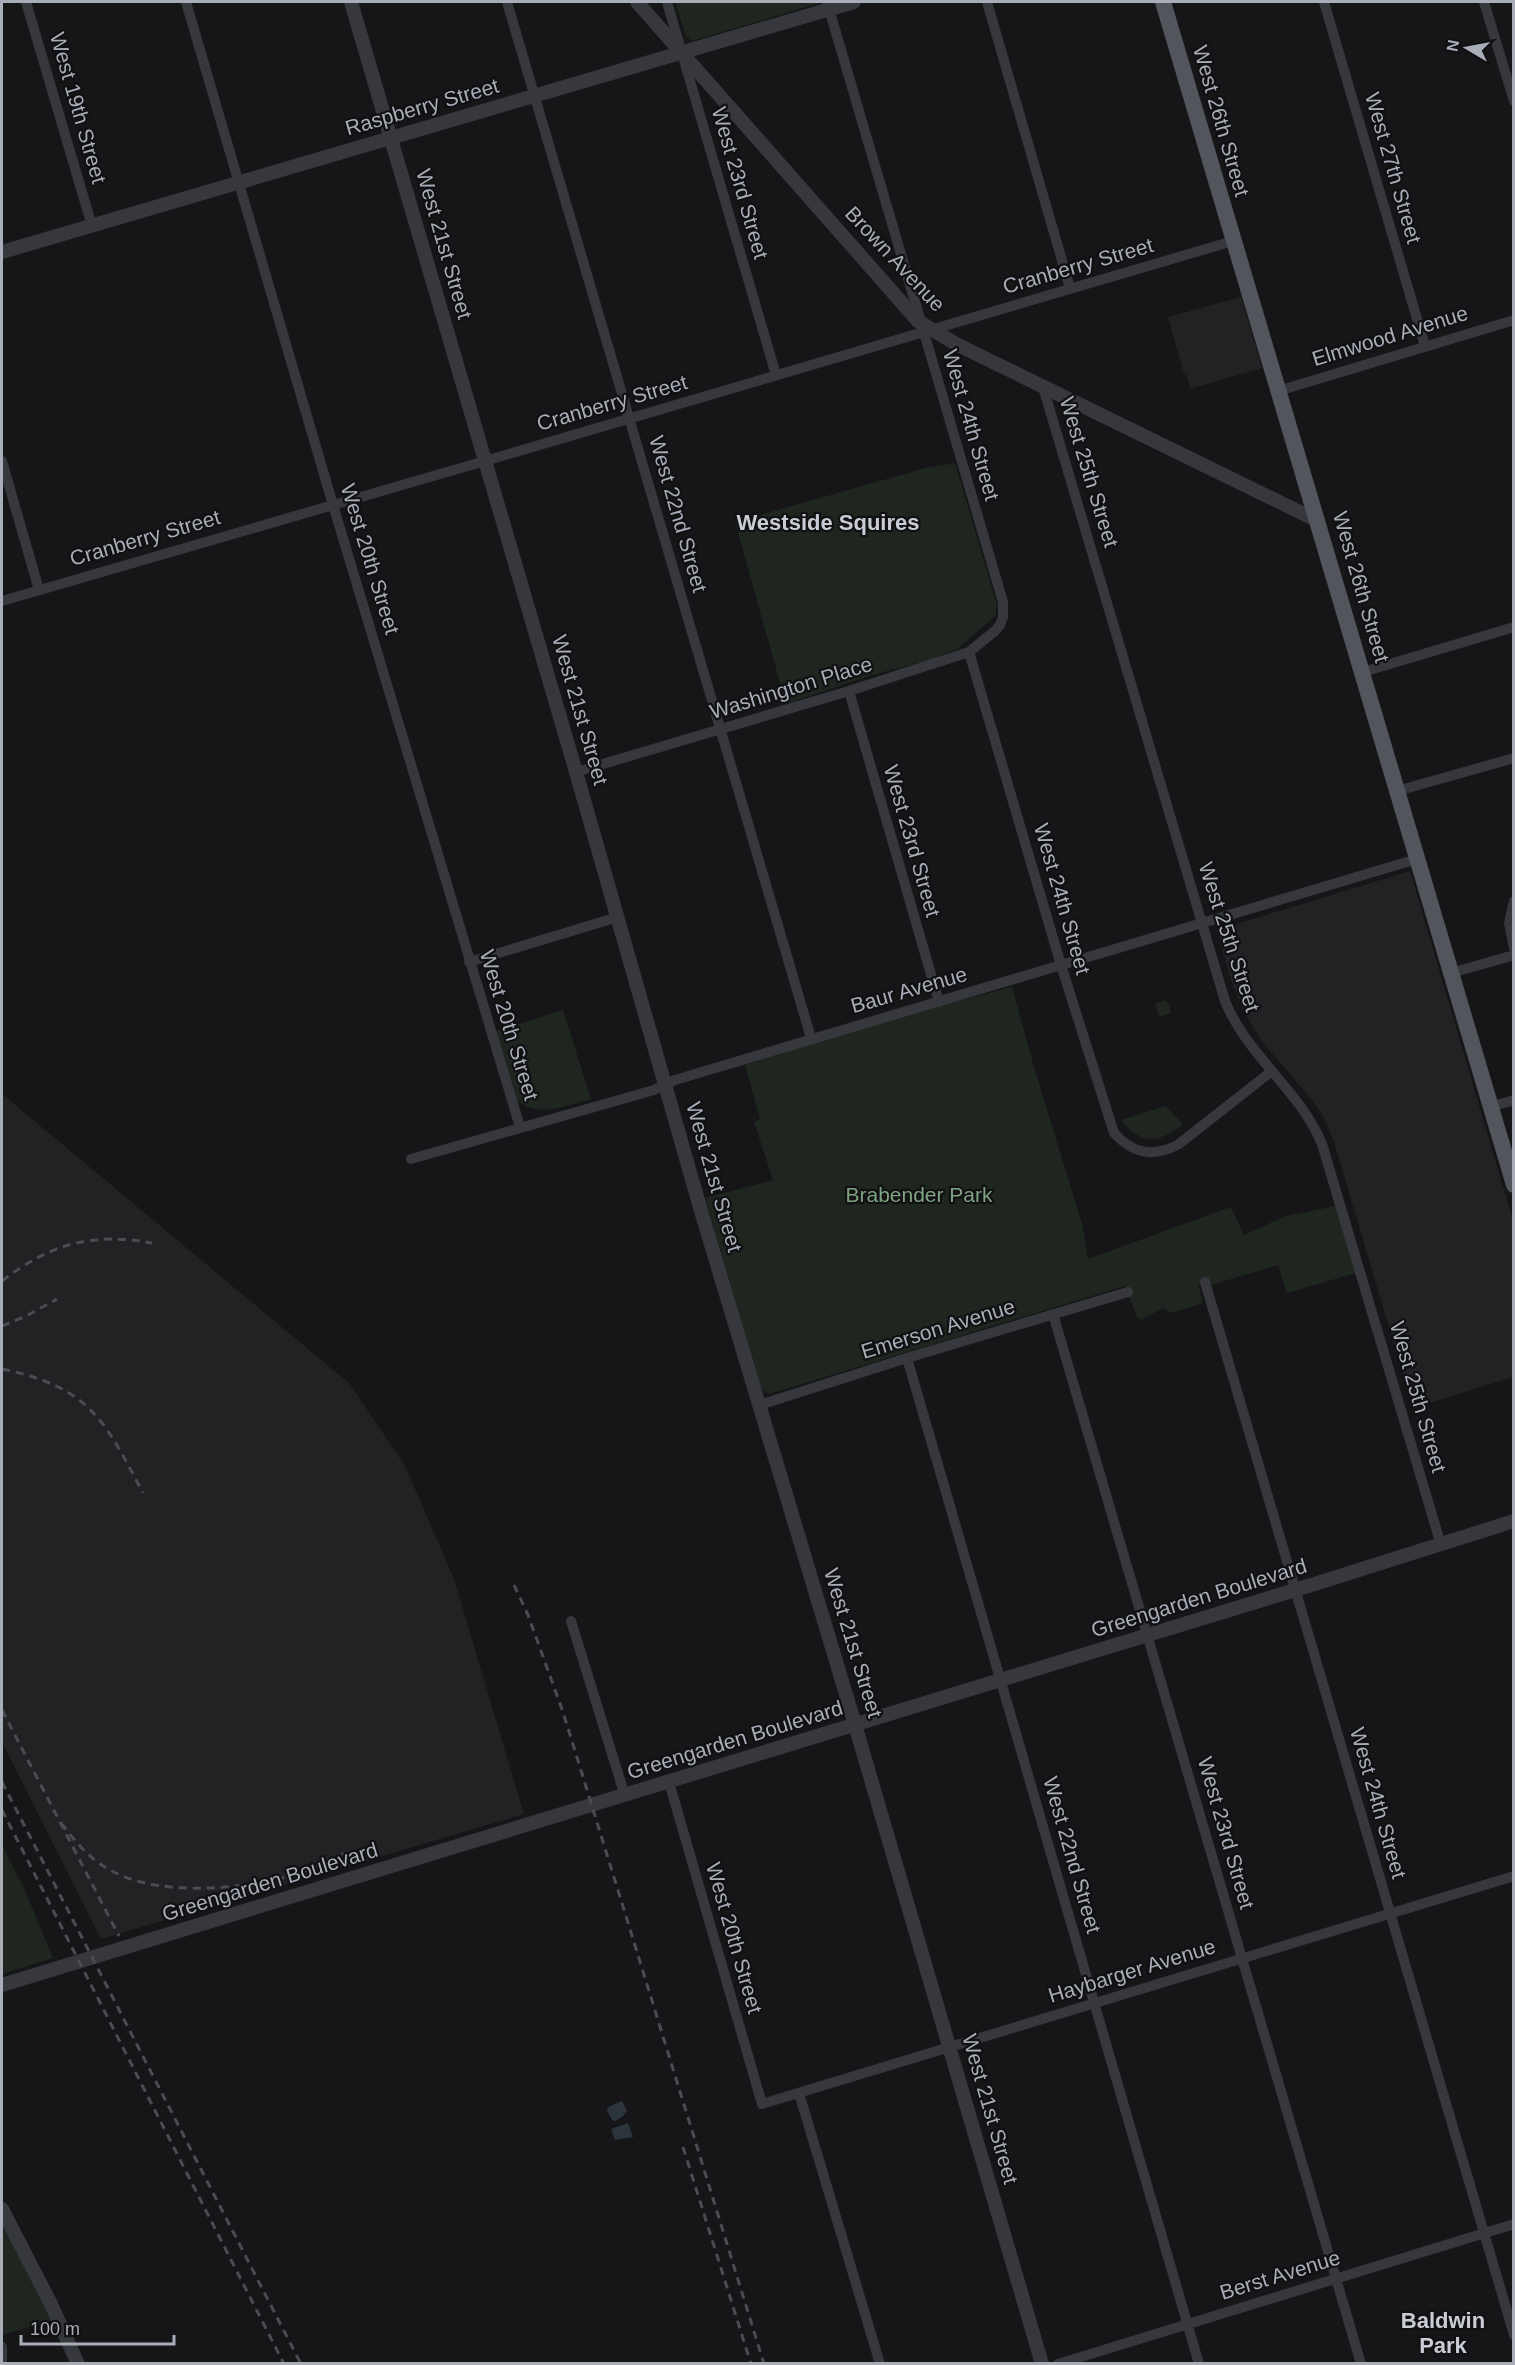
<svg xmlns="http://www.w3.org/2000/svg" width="1515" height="2365" font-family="Helvetica,sans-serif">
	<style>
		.built { fill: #222225 }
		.green { fill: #1e261f }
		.water { fill: #2c353c }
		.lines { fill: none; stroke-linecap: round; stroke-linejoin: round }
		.minor { stroke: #37383d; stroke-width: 10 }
		.tertiary { stroke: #37383d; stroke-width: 14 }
		.primary { stroke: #53555c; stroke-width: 16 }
		.rail { stroke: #4a4c52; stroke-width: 3; stroke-dasharray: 8 6; stroke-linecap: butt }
		.labels { text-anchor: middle; stroke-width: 4.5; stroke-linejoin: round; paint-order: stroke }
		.street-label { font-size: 21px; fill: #a8adb8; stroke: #111113 }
		.park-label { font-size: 21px; fill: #7fa381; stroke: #111113 }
		.neighbourhood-label { font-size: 22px; font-weight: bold; fill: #c9ccd4; stroke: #111113 }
	</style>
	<rect width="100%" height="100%" fill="#161618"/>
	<path class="built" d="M1241 297 1262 368 1190 389 1187 376 1184 374 1168 317Z
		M1410 871 1514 1224 1513 1377 1413 1408 1334 1142 1324 1118 1312 1100 1261 1040 1244 1012 1231 980 1217 930Z
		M2 1094 350 1384 405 1466 454 1579 524 1814 101 1939 2 1742Z"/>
	<path class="green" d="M675 2H820V3L692 41 686 36Z
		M955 463 997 605 995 616 957 649 930 660 872 675 786 704 735 522 926 468Z
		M1012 987 1034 1067 1083 1227 1088 1259 1231 1207 1244 1235 1286 1216 1336 1206 1356 1273 1287 1293 1278 1265 1211 1285 1205 1282 1198 1284 1203 1303 1171 1313 1163 1308 1141 1320 1136 1315 1125 1286 769 1394 761 1389 705 1198 773 1180 754 1122 760 1119 745 1065 866 1025Z
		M1165 1000 1168 1002 1171 1013 1159 1017 1155 1004Z
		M563 1010 591 1099C567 1105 536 1120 516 1099L496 1031Z
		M1165 1106 1183 1124C1160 1143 1141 1146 1121 1120Z
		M2 1845 23 1886 53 1958 2 1974Z
		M2 2221 52 2320 2 2335Z"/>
	<path class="water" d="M622 2101 627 2111 622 2117 615 2121 612 2120 607 2110 608 2107Z
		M628 2123 633 2137 615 2140 611 2129Z"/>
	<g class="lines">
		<path class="minor" d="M26 2 92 226
			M186 2 333 505 520 1127
			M507 2 811 1038
			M667 2 776 375
			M987 2 1070 288
			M1324 2 1425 346
			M1484 2 1514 101
			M1043 387 1225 1001C1247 1056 1300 1090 1322 1144L1441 1545
			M1278 391 1514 320
			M2 461 39 590
			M2 601 485 461 1233 241
			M969 652 1061 965 1114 1133C1133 1154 1154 1158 1179 1144L1272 1071
			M1363 672 1514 627
			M849 691 939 1002
			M576 772 849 691 969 652 995 631 1000 625 1003 617V602L827 2
			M1397 791 1514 758
			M1514 901 1509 923 1514 948
			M469 962 618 917
			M1451 973 1514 955
			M1490 1107 1514 1100
			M411 1159 654 1090 675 1080 1417 859
			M1205 1282 1514 2335
			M1053 1314 1361 2364
			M907 1358 1199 2364
			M760 1405 907 1358 1128 1292
			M571 1621 625 1796
			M669 1782 762 2104 1514 1876
			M799 2093 880 2364
			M2 2347V2364
			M1058 2364 1514 2224"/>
		<path class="tertiary" d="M351 2 576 772 701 1211 851 1711 1042 2364
			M637 2 918 321 956 344 1318 521
			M2 252 854 2
			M2 1985 1305 1587 1514 1521
			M2 2209 51 2304 78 2364"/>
		<path class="primary" d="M1163 2 1514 1185"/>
		<path class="rail" d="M2 1281C50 1244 92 1232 152 1243
			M2 1326 26 1316 57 1299
			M2 1369C89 1387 104 1419 143 1493
			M514 1585 528 1615 563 1712 764 2364
			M2 1710 119 1936
			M2 1782 301 2364
			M2 1810 284 2364
			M61 1823C78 1845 93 1863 118 1874 175 1901 292 1887 344 1853
			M683 2147 751 2364"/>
	</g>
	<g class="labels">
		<g class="street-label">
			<text transform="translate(422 107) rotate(-16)" y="7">Raspberry Street</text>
			<text transform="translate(78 108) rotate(74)" y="7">West 19th Street</text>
			<text transform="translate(1221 121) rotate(74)" y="7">West 26th Street</text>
			<text transform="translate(1393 168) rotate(74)" y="7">West 27th Street</text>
			<text transform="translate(740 183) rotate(74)" y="7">West 23rd Street</text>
			<text transform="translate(444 244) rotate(74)" y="7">West 21st Street</text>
			<text transform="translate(895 259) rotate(47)" y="7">Brown Avenue</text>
			<text transform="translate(1078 266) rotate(-16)" y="7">Cranberry Street</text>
			<text transform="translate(1390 336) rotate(-17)" y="7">Elmwood Avenue</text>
			<text transform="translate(612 403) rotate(-16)" y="7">Cranberry Street</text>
			<text transform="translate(971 425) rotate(74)" y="7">West 24th Street</text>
			<text transform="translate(1089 472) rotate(73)" y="7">West 25th Street</text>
			<text transform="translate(678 514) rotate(74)" y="7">West 22nd Street</text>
			<text transform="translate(145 538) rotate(-16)" y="7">Cranberry Street</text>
			<text transform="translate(370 559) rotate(73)" y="7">West 20th Street</text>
			<text transform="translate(1361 587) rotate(74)" y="7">West 26th Street</text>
			<text transform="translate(791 688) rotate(-17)" y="7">Washington Place</text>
			<text transform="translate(580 710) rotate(74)" y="7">West 21st Street</text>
			<text transform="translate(912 841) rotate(74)" y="7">West 23rd Street</text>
			<text transform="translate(1062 899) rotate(74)" y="7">West 24th Street</text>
			<text transform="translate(1229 937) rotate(72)" y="7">West 25th Street</text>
			<text transform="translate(909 990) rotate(-16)" y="7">Baur Avenue</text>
			<text transform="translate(509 1025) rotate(73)" y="7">West 20th Street</text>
			<text transform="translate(714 1177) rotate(74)" y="7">West 21st Street</text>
			<text transform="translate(938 1329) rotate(-17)" y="7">Emerson Avenue</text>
			<text transform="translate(1418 1397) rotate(74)" y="7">West 25th Street</text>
			<text transform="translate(1199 1598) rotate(-17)" y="7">Greengarden Boulevard</text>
			<text transform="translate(853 1643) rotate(73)" y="7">West 21st Street</text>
			<text transform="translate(735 1740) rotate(-17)" y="7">Greengarden Boulevard</text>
			<text transform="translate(1378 1803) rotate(74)" y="7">West 24th Street</text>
			<text transform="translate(1226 1833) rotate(74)" y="7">West 23rd Street</text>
			<text transform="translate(1072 1855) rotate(74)" y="7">West 22nd Street</text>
			<text transform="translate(270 1882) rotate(-17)" y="7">Greengarden Boulevard</text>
			<text transform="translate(734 1938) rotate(74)" y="7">West 20th Street</text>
			<text transform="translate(1132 1971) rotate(-17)" y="7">Haybarger Avenue</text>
			<text transform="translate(990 2109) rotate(74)" y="7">West 21st Street</text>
			<text transform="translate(1280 2275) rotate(-17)" y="7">Berst Avenue</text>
		</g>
		<g class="park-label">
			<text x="919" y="1202">Brabender Park</text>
		</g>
		<g class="neighbourhood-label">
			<text x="828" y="530">Westside Squires</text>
			<text x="1443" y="2328">Baldwin<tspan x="1443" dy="25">Park</tspan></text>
		</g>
	</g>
	<rect width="1515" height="2365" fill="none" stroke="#a8adb8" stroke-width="6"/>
	<g transform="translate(1467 48) rotate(280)" stroke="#111113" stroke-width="4.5" paint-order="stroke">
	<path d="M0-4.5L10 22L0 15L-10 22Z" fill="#a8adb8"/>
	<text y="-9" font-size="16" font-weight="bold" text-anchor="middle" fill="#a8adb8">N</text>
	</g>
	<path d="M21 2335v9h153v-9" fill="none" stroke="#a8adb8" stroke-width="3"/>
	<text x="30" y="2335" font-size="18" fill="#a8adb8" stroke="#111113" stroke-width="4.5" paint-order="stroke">100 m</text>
</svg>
